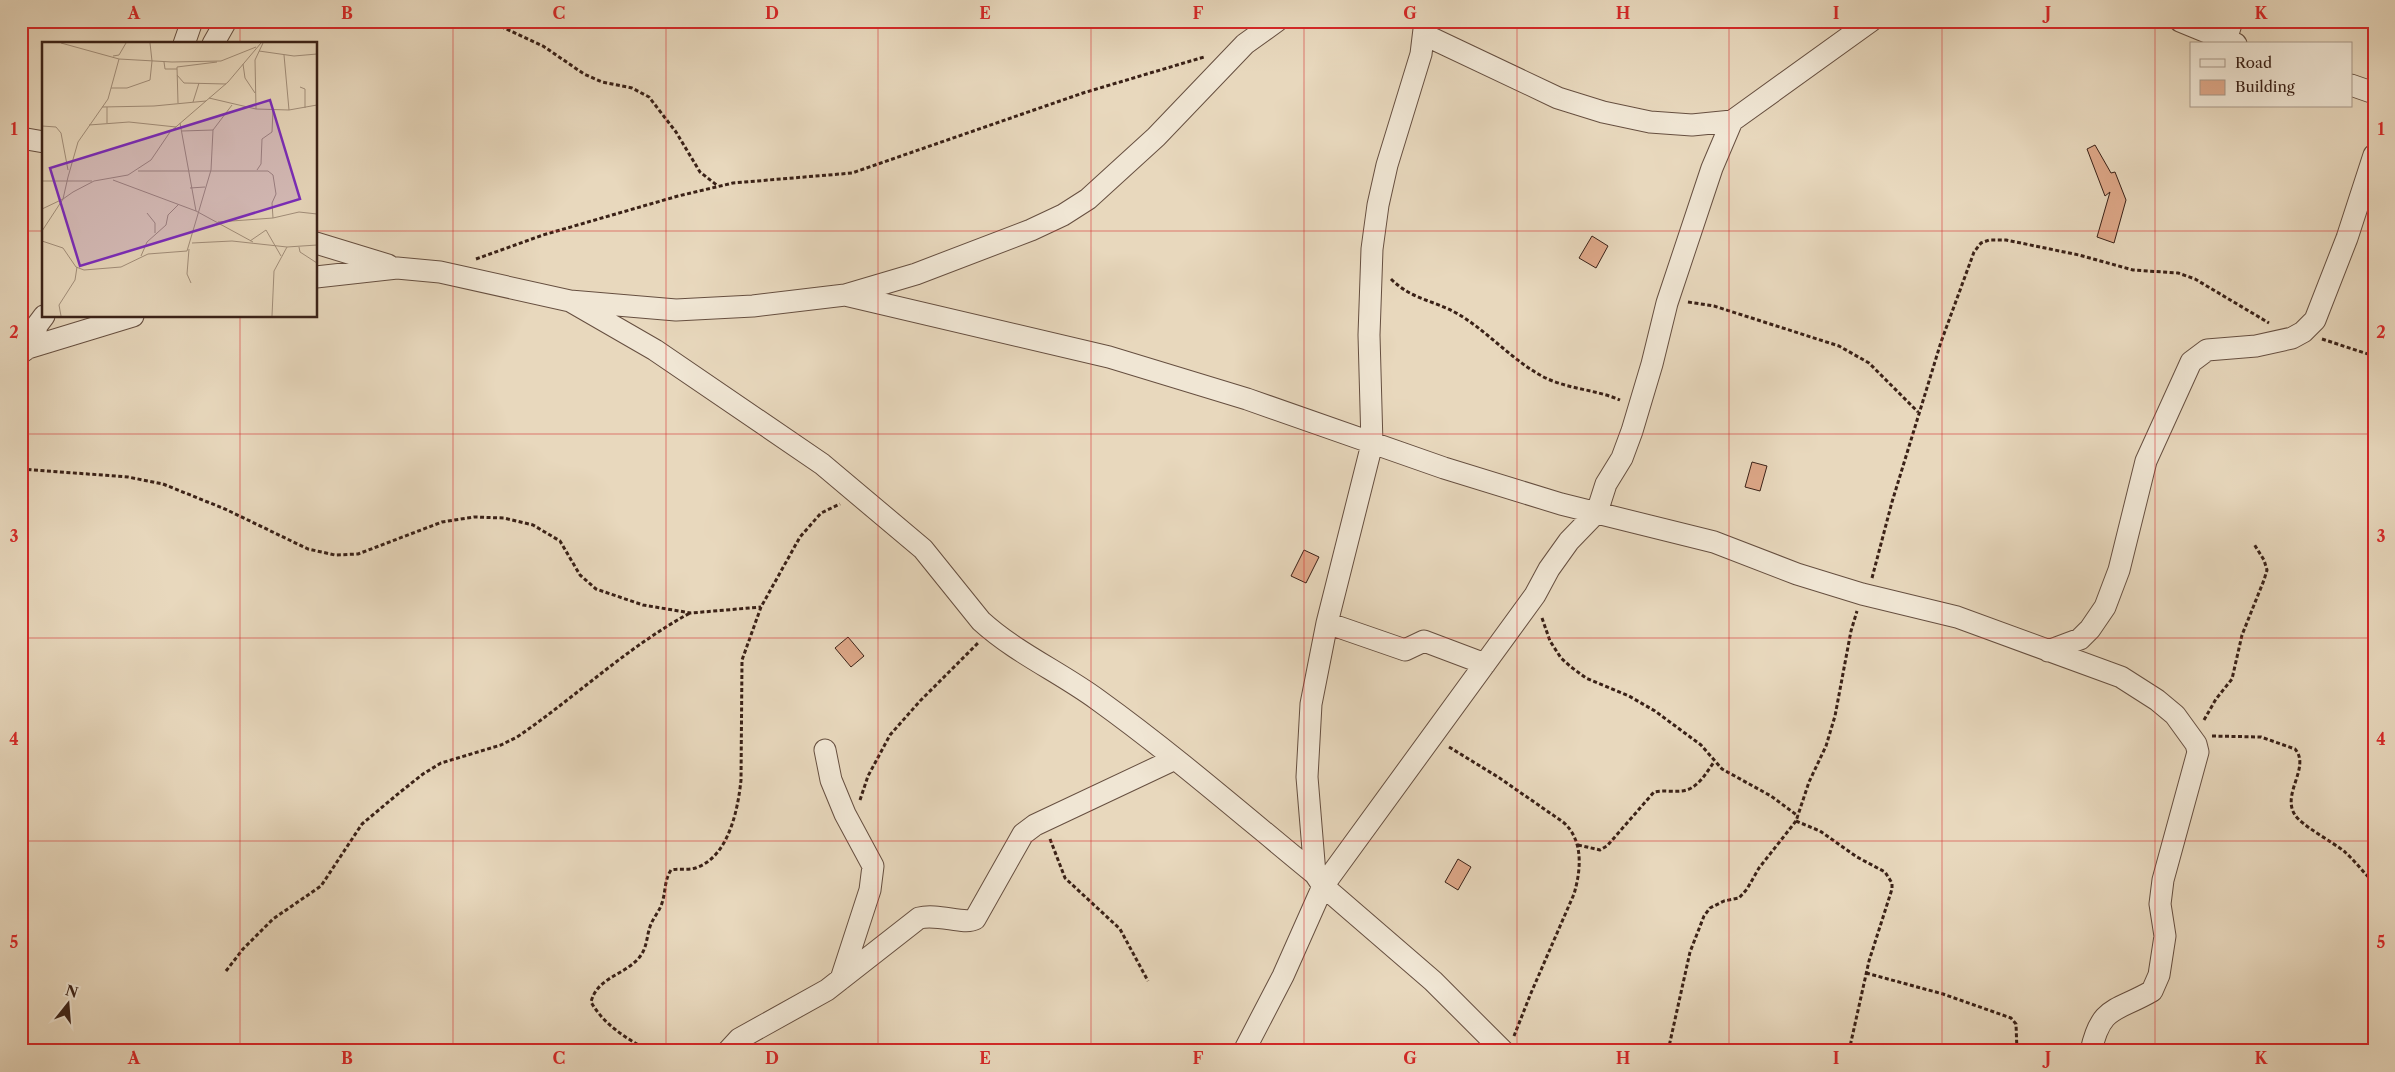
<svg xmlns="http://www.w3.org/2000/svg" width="2395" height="1072" font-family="'Libre Caslon Text',serif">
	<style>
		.building { fill: #dea889; stroke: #3a2117 }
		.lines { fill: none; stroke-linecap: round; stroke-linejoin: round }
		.street-casing { stroke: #664f40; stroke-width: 23 }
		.path { stroke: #3a2117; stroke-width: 3; stroke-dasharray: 4 2.5; stroke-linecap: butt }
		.street { stroke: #f0e6d4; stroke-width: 21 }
		.grid { fill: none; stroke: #d62828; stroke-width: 1; stroke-opacity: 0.55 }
		.inset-road { fill: none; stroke: #a28f7b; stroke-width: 1 }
		.view { fill: #7b2cbf; fill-opacity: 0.15; stroke: #7b2cbf; stroke-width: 2.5 }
		.inset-edge { fill: none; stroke: #3a2117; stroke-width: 2.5 }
		.neatline { fill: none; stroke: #d62828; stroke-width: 2 }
		.grid-label { font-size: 16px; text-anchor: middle; font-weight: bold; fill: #d62828 }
	</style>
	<rect width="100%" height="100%" fill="#e8d8bd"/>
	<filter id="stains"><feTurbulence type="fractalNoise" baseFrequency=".004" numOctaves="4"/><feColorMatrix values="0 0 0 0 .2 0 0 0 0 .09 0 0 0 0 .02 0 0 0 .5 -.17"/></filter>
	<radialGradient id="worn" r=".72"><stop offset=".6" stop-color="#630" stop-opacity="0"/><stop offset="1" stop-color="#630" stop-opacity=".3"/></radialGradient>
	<path class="building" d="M2095 145 2111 173 2115 172 2126 200 2114 243 2097 237 2110 192 2105 196 2087 149Z
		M1592 236 1608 246 1596 268 1579 258Z
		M1752 462 1767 466 1760 491 1745 487Z
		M1304 550 1319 557 1306 583 1291 576Z
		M848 637 864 656 851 667 835 648Z
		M1458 859 1471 867 1458 890 1445 882Z"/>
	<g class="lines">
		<defs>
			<path id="street" d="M2180 21 2236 44
				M1425 35 1558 98 1603 112 1650 122 1692 125 1732 121 1871 21
				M2226 40 2232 21
				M184 44 192 21
				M213 44 226 21
				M2351 85 2374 93
				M21 138 44 142
				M316 243 388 265
				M316 277 397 268 440 272 570 301 676 310 753 306 845 295 916 274 1031 230 1063 215 1088 199 1156 137 1245 44 1277 21
				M845 295 1109 357 1247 399 1444 468 1561 504 1714 542 1797 574 1862 594 1957 617 2121 677 2157 700 2175 715 2196 744 2198 752 2163 880 2160 904 2165 936 2159 975 2152 991C2116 1012 2101 1005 2091 1051
				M570 301 655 350 822 464 923 549 981 621C1016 653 1060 672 1098 700 1173 754 1243 815 1315 874L1323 886 1433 981 1503 1051
				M21 347 28 348 38 324 44 316
				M21 353 28 348 133 316
				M1327 623 1405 650 1424 641 1485 664
				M2048 651 2080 639 2090 629 2105 607 2119 570 2146 461 2191 362 2207 350 2256 346 2292 338 2303 332 2315 320 2347 238 2374 155
				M825 750 831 780 845 814 873 866 870 890 841 979
				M1315 874 1307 777 1311 704 1327 623 1372 444 1369 335 1372 249 1378 205 1387 165 1421 54 1425 21
				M728 1051 739 1039 827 990 919 918C938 913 964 925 975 919L1023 834 1035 825 1175 759
				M1244 1051 1283 976 1323 886 1535 595 1549 569 1569 541 1597 512 1606 484 1622 458 1632 431 1652 364 1667 303 1712 168 1732 121"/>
		</defs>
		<use href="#street" class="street-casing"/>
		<path class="path" d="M489 21 543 46 584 74 602 82 632 88 649 97 676 132 700 172 718 186
			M476 259 543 235 678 196 733 183 852 173 1083 93 1204 57
			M1391 279C1412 300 1434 300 1458 314 1487 331 1510 358 1540 375 1564 389 1595 389 1620 400
			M1688 302 1714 306 1839 346 1869 363 1918 412
			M2322 339 2374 356
			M21 469 128 477 163 484 225 509 308 549 335 555 358 554 442 522 474 517 504 518 533 525 560 541 580 575 596 589 643 605 691 613 761 607
			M1872 578 1892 502 1941 342 1974 252 1981 243 1989 240H2006L2079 255 2133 270 2178 273 2195 279 2269 323
			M1542 618 1550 641 1561 658 1571 667 1586 678 1629 696 1655 711 1701 745 1722 769 1771 796 1798 816
			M2204 720 2216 699 2232 679 2242 635 2264 580 2267 570 2264 560 2254 544
			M2212 736 2261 737 2295 749C2311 767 2281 794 2295 815 2302 826 2333 842 2345 852 2355 861 2364 873 2374 883
			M1449 747 1498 777 1563 822C1584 840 1581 870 1574 894L1531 993 1514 1036
			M860 800 868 776 890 735 920 701 978 643
			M1796 821 1820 831 1857 857 1885 872 1892 883V889L1869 961 1849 1051
			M1050 839 1065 878 1120 929 1148 981
			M1578 845 1600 850 1607 846 1654 792C1663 790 1673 792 1682 791 1698 789 1706 773 1714 762
			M226 971 243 949 273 919 321 886 362 824 399 793 423 774 441 763 501 745 517 737C576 697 627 647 690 613
			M1866 973 1943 994 2011 1018 2016 1024 2017 1051
			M649 1051C626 1038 604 1025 591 1002 597 978 622 976 638 959 648 948 646 936 651 924 654 917 660 910 662 903 666 891 664 881 671 870 681 868 689 871 698 867 729 855 738 809 741 780L742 660 761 607 800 537 821 513 840 504
			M1668 1051 1690 952 1704 916 1710 908 1724 901 1739 898 1747 889 1759 868 1796 821 1809 782 1826 746 1835 716 1851 631 1857 611"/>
		<use href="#street" class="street"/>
	</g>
	<path class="grid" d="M240 21V44M453 21V1051M666 21V1051M878 21V1051M1091 21V1051M1304 21V1051M1517 21V1051M1729 21V1051M1942 21V1051M2155 21V1051M21 231H44M316 231H2374M240 316V1051M21 434H2374M21 638H2374M21 841H2374"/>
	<g transform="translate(42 42)">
		<rect width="275" height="275" fill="#e8d8bd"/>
		<path class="inset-road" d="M19 1 77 17 130 20 179 19 214 5M217 9 252 14 275 12M242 13 247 68M71 14 77 13 84 1M122 20 123 27H135M201 22 203 36 213 51M135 25 175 20M135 25 136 61M135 33 142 41 184 42M258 45 263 47V66M69 46H85L108 38 110 19 108 1M167 56 214 67 247 68 275 63M151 60 157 41M60 65 112 64 164 59M65 65V81M214 67 213 18 221 1M138 81 154 169M47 83 87 80 134 85M0 84 14 85 19 91 26 128M140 89 171 88 190 63M215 128 219 122 220 97 230 90 231 68M96 129H226L231 133 234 152 230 161 231 176M26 135 36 100 66 57 77 17M71 138 154 169 211 200M0 139H50M148 146 163 145M0 167 21 157 26 135M105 171 113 181V191M176 180 231 176 257 170 275 172M0 189 21 157 31 150 52 139 86 133 109 118 128 90 186 40 219 1M0 199 21 206 34 225 42 228 79 225 106 212 145 209 169 128 171 88M208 199 224 188 239 214M150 201 190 199 245 205 275 203M257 205 258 210 275 221M147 207 145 232 149 241M99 214 105 200 124 183 126 173 137 162M19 274 17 263 33 238 35 225M230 274 232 229 245 205"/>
		<path class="view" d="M228 58 258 157 38 224 8 126Z"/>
		<rect width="275" height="275" class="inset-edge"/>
	</g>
	<rect width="2395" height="1072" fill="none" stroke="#e8d8bd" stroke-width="55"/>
	<rect x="2190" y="42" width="162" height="65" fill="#f0e6d4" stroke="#a79788"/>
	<rect x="2200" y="59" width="25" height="8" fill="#f0e6d4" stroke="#a79788"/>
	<text x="2235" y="68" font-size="15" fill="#3a2117">Road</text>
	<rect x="2200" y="80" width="25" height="15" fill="#dea889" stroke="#a79788"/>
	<text x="2235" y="92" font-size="15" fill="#3a2117">Building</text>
	<g transform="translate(68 1004) rotate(17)" stroke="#f0e6d4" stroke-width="4" paint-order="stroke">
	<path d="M0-4L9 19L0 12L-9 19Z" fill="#3a2117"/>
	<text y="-8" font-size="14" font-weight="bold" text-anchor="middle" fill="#3a2117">N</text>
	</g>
	<rect x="28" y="28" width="2340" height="1016" class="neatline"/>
	<g class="grid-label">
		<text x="134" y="19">A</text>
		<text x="347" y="19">B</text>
		<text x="559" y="19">C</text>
		<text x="772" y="19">D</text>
		<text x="985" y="19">E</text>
		<text x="1198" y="19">F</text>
		<text x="1410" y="19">G</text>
		<text x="1623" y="19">H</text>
		<text x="1836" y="19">I</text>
		<text x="2048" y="19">J</text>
		<text x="2261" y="19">K</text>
		<text x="14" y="135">1</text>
		<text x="2381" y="135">1</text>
		<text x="14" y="338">2</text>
		<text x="2381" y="338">2</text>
		<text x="14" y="542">3</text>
		<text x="2381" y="542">3</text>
		<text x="14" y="745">4</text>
		<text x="2381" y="745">4</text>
		<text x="14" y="948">5</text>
		<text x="2381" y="948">5</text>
		<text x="134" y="1064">A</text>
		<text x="347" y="1064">B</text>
		<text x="559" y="1064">C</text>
		<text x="772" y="1064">D</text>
		<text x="985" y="1064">E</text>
		<text x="1198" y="1064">F</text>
		<text x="1410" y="1064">G</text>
		<text x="1623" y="1064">H</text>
		<text x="1836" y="1064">I</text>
		<text x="2048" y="1064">J</text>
		<text x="2261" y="1064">K</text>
	</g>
	<rect width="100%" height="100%" filter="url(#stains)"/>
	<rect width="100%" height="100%" fill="url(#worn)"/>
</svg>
